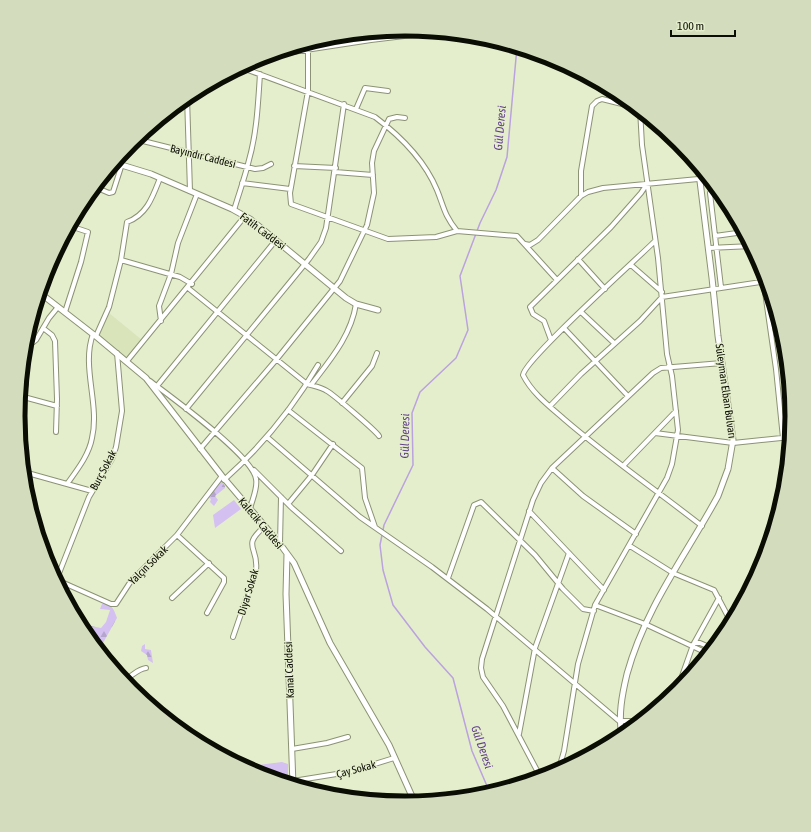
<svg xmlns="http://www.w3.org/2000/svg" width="811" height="832" font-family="'Asap Condensed',sans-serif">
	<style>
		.built { fill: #d9e4bb }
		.green { fill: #d4c1f1 }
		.forest { fill: url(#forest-firs) }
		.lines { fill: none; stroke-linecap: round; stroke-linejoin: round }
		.stream { stroke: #baa2de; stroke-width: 1.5 }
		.minor-casing { stroke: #8b9374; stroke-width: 6 }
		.tertiary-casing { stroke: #8b9374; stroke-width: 7 }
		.minor { stroke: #fff; stroke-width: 4 }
		.tertiary { stroke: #fff; stroke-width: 5 }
		.labels { text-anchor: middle; stroke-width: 3; stroke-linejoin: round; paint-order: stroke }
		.street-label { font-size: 11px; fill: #0a0d03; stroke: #e5eecc }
		.water-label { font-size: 12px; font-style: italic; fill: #614189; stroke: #e5eecc }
		.rim { fill: none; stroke: #0a0d03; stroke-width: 5 }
	</style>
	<defs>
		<pattern id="forest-firs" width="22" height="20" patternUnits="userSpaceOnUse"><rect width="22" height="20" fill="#d4c1f1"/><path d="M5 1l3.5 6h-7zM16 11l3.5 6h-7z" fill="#b5a5cd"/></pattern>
	</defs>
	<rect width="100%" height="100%" fill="#e5eecc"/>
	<path class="built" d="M109 313 142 340 129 356 125 357 99 336Z"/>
	<path class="green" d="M234 500 241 509 215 528 213 515Z
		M282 762 288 764V783L252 771 251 766Z"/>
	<path class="forest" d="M221 481 225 486V488L215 496 218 500 214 506 210 502 211 499 208 497Z
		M102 604C113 604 114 610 117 618L103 643 98 647 84 632 91 626 101 628 106 622 110 610 100 609Z
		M145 644V649L151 650 153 663 148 660 147 655 141 651 142 646Z"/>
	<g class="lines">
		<path class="stream" d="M490 793 472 751 453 678 425 647 393 605 383 570 380 545 384 525 413 465 412 413 420 392 456 358 468 330 460 276 480 223 496 190 507 157 517 47"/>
		<defs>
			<path id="minor" d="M311 49 312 41
				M308 50V91L290 193 291 204 388 239 436 237 457 231
				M260 57 371 40 437 32
				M240 67 375 117C399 135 425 161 437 190 444 207 444 215 457 231L517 236 557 280
				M187 97 190 191
				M356 109 365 88 388 91
				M135 139 255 169 263 168 271 164
				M294 166 336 168
				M335 172 373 175
				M242 183 290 189
				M95 187 109 193 113 192 122 164
				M710 193 721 287
				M581 196V171L592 106 597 101 602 99 638 108
				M234 210C239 193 245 177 249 160 257 132 258 103 260 74
				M715 236 744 232
				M655 241C637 259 524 360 523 375 532 393 549 406 564 419 608 457 656 490 702 526
				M525 244 530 245 538 240 581 196 588 192 603 188 709 178
				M709 248 752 246
				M578 259 605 289
				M121 260 127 222C147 215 153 196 160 178
				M761 264 776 369 783 438
				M631 265 662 292
				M188 288 307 384C313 386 321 387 327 391 334 395 376 431 379 436
				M65 312 81 262 88 232 70 226
				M581 312 614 343
				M161 321 159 306 171 274 178 243 197 194
				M43 328 52 335 55 341 57 399 56 432
				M564 328 627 395
				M96 336 109 307 121 260 180 277 192 284
				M551 340 544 321 533 314 530 307 611 227 641 193 647 184
				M127 361 245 216
				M150 381C171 397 253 456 256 479 258 488 252 500 250 509
				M311 385C330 360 351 336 356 304
				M157 386 276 240
				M20 396 57 406
				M22 397 26 384V348L36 340 49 318 58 307
				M342 403 372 366 377 353
				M550 406 581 374 640 321 662 297 767 281
				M186 409 309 259 321 242 326 228 344 104
				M288 410 362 468 365 498 375 527
				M655 433 733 443 791 437
				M267 437 360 517 432 567 487 609 619 721H641
				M200 449 276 360 340 281 367 225 374 193 372 163 374 151 389 119 397 117 405 118
				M623 466 676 411
				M552 468 583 496 636 534
				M254 470 292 508 341 551
				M24 472 92 491
				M224 480C262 446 293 408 318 365
				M67 484C77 470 89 455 92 438 100 404 81 367 93 334
				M288 504 312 475 333 444
				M529 511 604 590
				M177 535 224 578V582L207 613
				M280 544 281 497
				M630 546 673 573 714 590 732 624
				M448 578 474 505 481 502 535 555 563 589 583 609 594 611
				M57 580 111 604H116L131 581 177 535 222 476
				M56 581 89 497 112 459 116 447 122 411 117 353
				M172 598 209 563
				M595 605 645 624 709 654
				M233 637 256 570C259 547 241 547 264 527
				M694 643H700L714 649
				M123 680C132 677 137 669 146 668
				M676 693 693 645 719 598
				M519 734 535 648 569 553
				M292 749 327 743 348 737
				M558 772 564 751 578 664 595 605 667 478 672 464 678 430 672 376 667 354 658 258 642 145 640 109
				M541 778 503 706 483 677 481 668 482 659 533 500 541 483 552 468 653 373 661 368 722 363
				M293 781 349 772 394 758"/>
			<path id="tertiary" d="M115 163 151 174 232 209 250 219 346 298 356 304 378 310
				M40 293 98 338 146 378 222 476 280 544 294 563 330 643 389 745 415 803
				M287 554 286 594 293 785
				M622 737C618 715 622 695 627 674 645 608 686 555 718 496L728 469 733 440 718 336 712 278 698 165"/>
		</defs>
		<use href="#minor" class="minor-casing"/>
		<use href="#tertiary" class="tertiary-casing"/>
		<use href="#minor" class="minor"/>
		<use href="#tertiary" class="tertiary"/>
	</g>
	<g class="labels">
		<g class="street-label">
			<text transform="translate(203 156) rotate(14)" y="4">Bayındır Caddesi</text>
			<text transform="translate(263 231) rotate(37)" y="4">Fatih Caddesi</text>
			<text transform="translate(726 391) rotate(82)" y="4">Süleyman Elban Bulvarı</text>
			<text transform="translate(103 470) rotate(-62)" y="4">Burç Sokak</text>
			<text transform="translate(261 523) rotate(50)" y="4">Kalecik Caddesi</text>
			<text transform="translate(148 565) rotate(-45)" y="4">Yalçın Sokak</text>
			<text transform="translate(248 592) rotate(-73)" y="4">Diyar Sokak</text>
			<text transform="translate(289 670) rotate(-92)" y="4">Kanal Caddesi</text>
			<text transform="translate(356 769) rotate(-15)" y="4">Çay Sokak</text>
		</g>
		<g class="water-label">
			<text transform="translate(500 128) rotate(-85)" y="4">Gül Deresi</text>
			<text transform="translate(405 436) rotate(-89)" y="4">Gül Deresi</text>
			<text transform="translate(482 747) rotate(71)" y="4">Gül Deresi</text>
		</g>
	</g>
	<path d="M0 0H811V832H0ZM25 416a380 380 0 1 1 760 0a380 380 0 1 1-760 0Z" fill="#d3dcbc" fill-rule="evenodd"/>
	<path class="rim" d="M25 416a380 380 0 1 1 760 0a380 380 0 1 1-760 0Z"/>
	<path d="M671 30v6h64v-6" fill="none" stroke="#0a0d03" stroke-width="2"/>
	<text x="677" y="30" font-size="12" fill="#0a0d03" stroke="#e5eecc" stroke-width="3" paint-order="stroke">100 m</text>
</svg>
